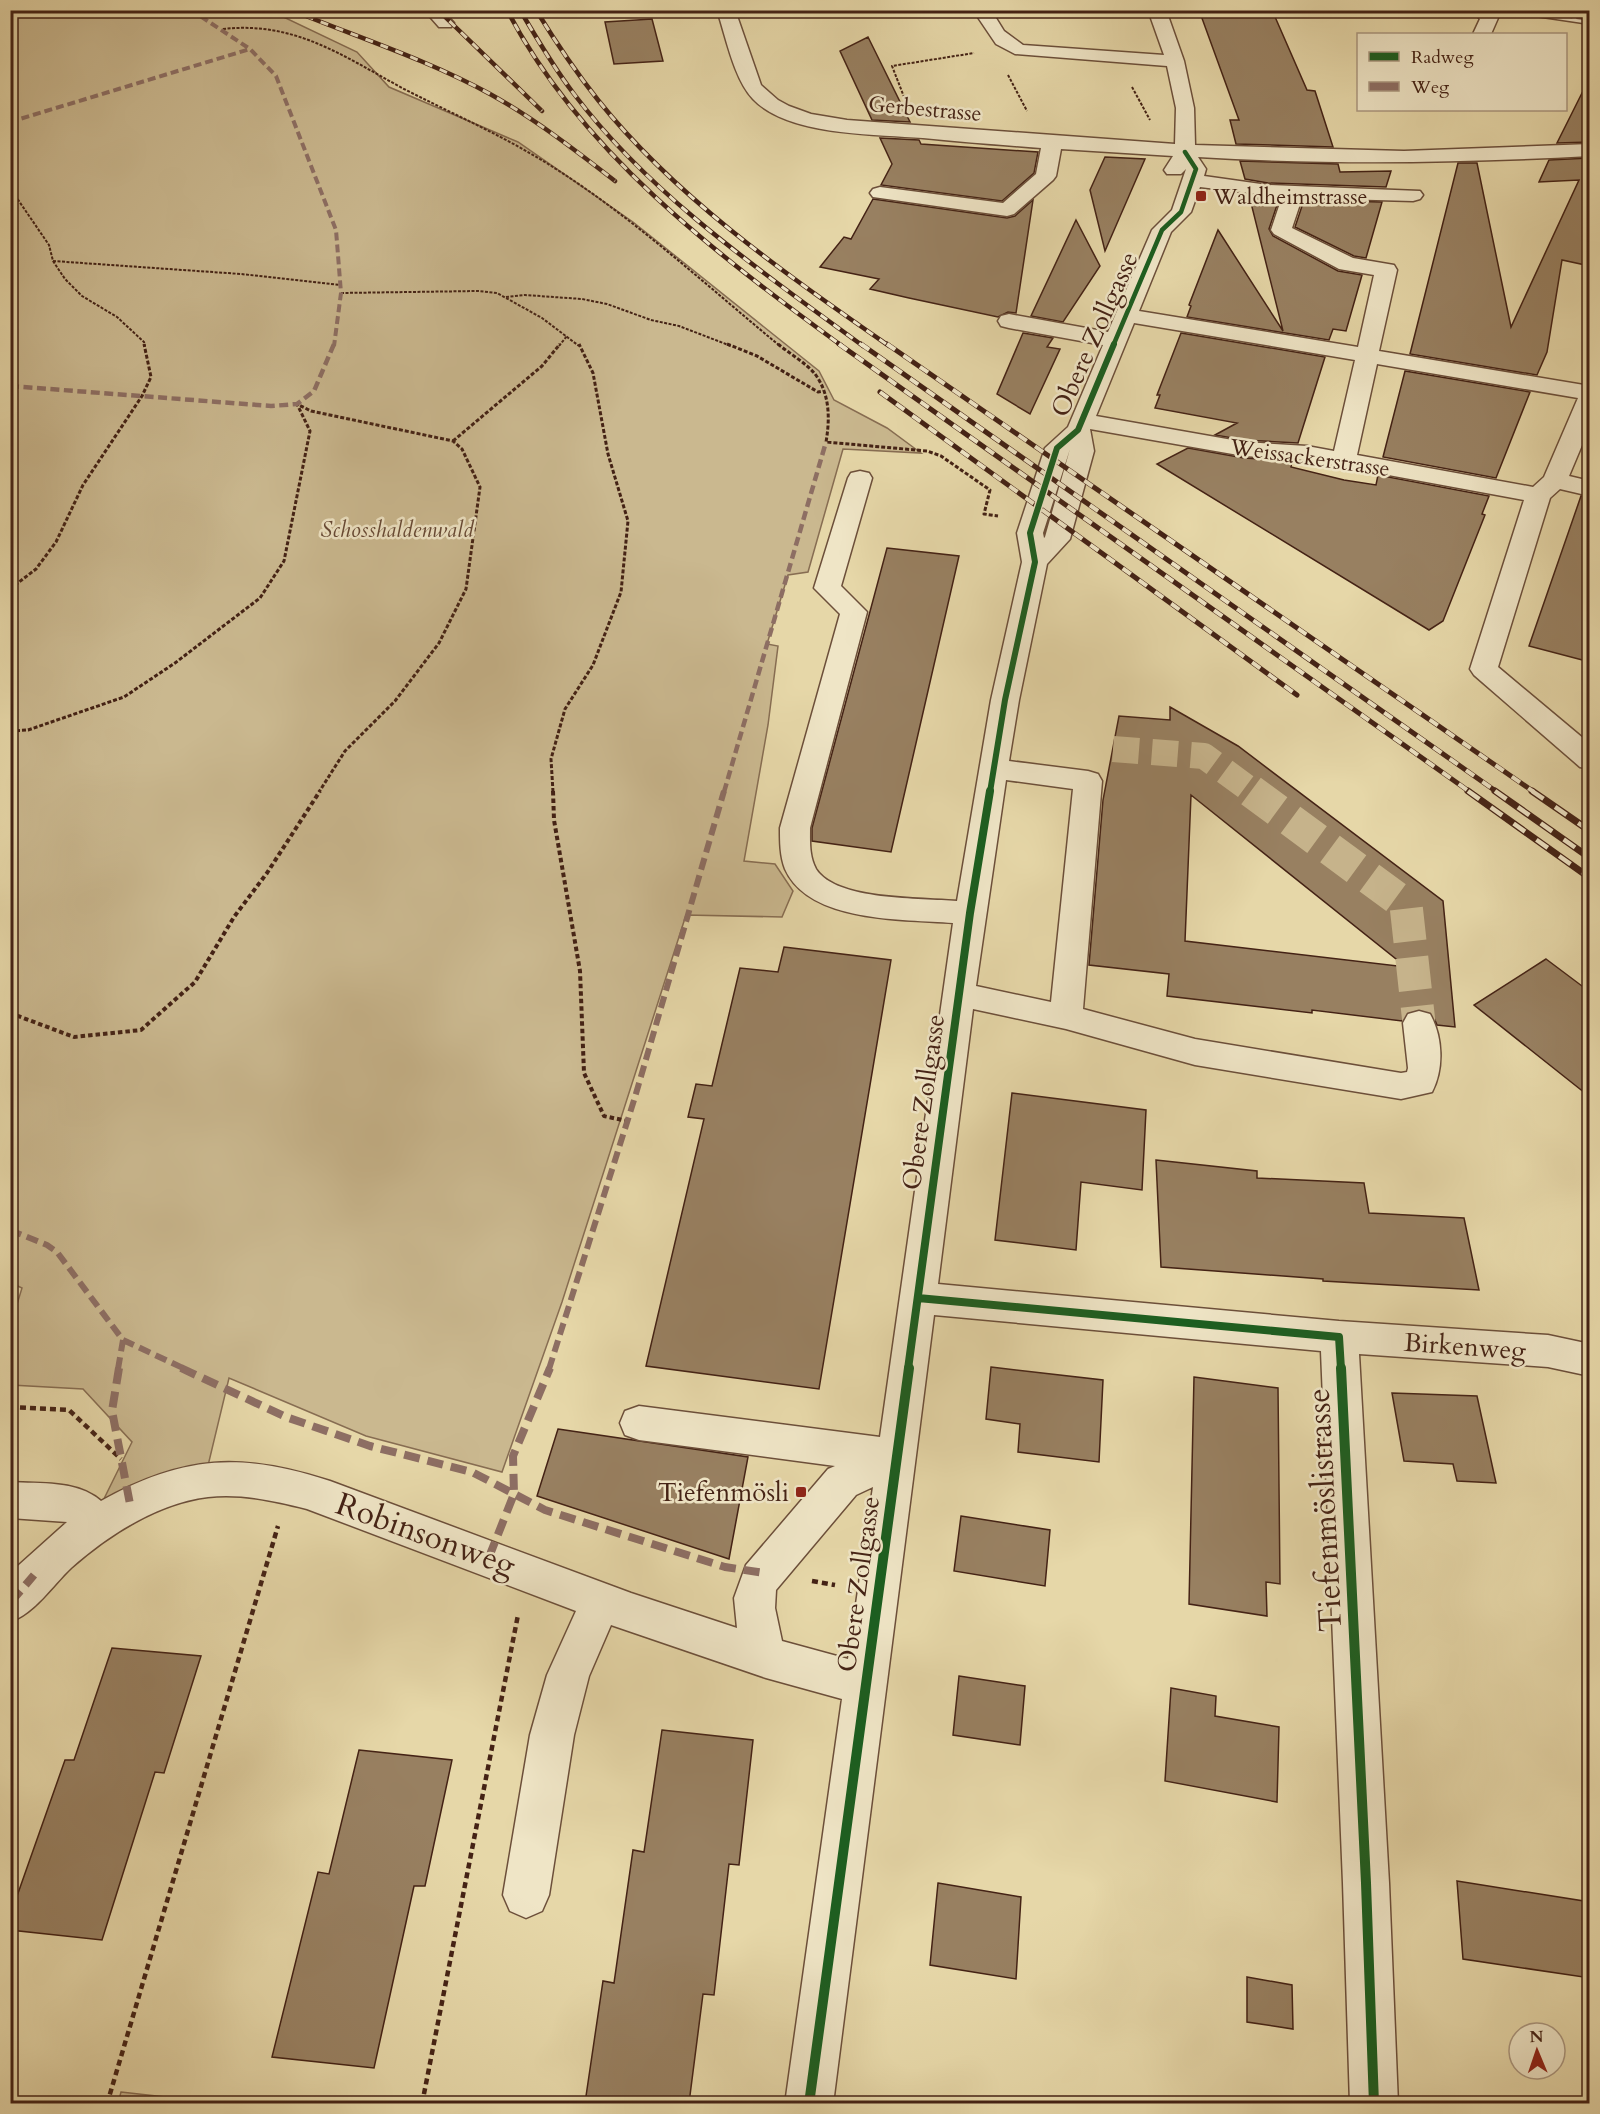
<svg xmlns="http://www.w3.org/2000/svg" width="1600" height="2114" font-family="Cardo,serif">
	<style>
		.green { fill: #cab88f; stroke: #876d52; stroke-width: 1.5 }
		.building { fill: #988061; stroke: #442215; stroke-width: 1.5; fill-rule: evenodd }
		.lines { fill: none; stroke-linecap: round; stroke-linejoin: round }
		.minor-tunnel-far1 { stroke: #c6b38b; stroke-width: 26; stroke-dasharray: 26 13; stroke-linecap: butt }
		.minor-tunnel { stroke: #c6b38b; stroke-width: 33; stroke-dasharray: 33 16; stroke-linecap: butt }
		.minor-casing { stroke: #6c4f3a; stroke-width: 3 }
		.path-far3 { stroke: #442215; stroke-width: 2; stroke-dasharray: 3 1.5; stroke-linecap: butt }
		.path-far2 { stroke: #442215; stroke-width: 3; stroke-dasharray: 4 2; stroke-linecap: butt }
		.path-far1 { stroke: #442215; stroke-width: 4; stroke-dasharray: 4.5 3; stroke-linecap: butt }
		.path { stroke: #442215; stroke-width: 4.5; stroke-dasharray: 6 4; stroke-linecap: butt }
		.minor { fill: #efe5c6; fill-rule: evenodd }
		.rail-far2-casing { stroke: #442215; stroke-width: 4.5 }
		.rail-far1-casing { stroke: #442215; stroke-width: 5 }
		.rail-casing { stroke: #442215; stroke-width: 7 }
		.rail-far2 { stroke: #efe5c6; stroke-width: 3; stroke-dasharray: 8; stroke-linecap: butt }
		.rail-far1 { stroke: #efe5c6; stroke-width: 4; stroke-dasharray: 10; stroke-linecap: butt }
		.rail { stroke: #efe5c6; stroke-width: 4.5; stroke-dasharray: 14; stroke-linecap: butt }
		.quiet-far3 { stroke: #8d6e63; stroke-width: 4; stroke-dasharray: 8 4; stroke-linecap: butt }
		.quiet-far2 { stroke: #8d6e63; stroke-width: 4.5; stroke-dasharray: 9 4.5; stroke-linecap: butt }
		.quiet-far1 { stroke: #8d6e63; stroke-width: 6; stroke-dasharray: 12 6; stroke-linecap: butt }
		.quiet { stroke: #8d6e63; stroke-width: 8; stroke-dasharray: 16 8; stroke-linecap: butt }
		.cycleway-far3-casing { stroke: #efe5c6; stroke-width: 7 }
		.cycleway-far2-casing { stroke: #efe5c6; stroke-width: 9 }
		.cycleway-far1-casing { stroke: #efe5c6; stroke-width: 11 }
		.cycleway-casing { stroke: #efe5c6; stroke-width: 14 }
		.cycleway-far3 { stroke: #1b5e20; stroke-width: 4.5 }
		.cycleway-far2 { stroke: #1b5e20; stroke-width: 6 }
		.cycleway-far1 { stroke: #1b5e20; stroke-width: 8 }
		.cycleway { stroke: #1b5e20; stroke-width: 10 }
		.poi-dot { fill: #8f2418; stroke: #efe5c6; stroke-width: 2 }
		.labels { text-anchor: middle; stroke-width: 5; stroke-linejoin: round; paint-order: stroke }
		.far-street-label { font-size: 22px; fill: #442215; stroke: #efe5c6 }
		.far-poi-label { font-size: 22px; fill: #442215; stroke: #efe5c6; text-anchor: start }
		.far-park-label { font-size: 22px; font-style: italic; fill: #664834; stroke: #efe5c6 }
		.street-label { font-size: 26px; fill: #442215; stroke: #efe5c6 }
		.poi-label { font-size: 26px; fill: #442215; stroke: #efe5c6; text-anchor: end }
		.near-street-label { font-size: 32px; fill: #442215; stroke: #efe5c6 }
	</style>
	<rect width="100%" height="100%" fill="#e6d7a8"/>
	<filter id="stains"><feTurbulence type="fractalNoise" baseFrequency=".00333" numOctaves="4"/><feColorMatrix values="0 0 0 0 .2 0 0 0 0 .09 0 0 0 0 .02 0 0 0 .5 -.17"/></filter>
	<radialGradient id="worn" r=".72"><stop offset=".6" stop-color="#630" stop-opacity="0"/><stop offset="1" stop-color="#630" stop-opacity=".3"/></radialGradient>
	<path class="green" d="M11 11H271L357 52 389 87 518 142 633 222 819 371 834 400 887 428 921 453 843 449 808 572 788 575 767 644 778 646 768 725 744 861 775 864 793 891 782 917 686 915 562 1302 502 1472 366 1436 229 1378 206 1474 93 1521 132 1442 83 1389 11 1385V1324L22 1288 11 1283Z
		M121 2092 192 2100 199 2103H118Z"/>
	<path class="building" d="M1199 10H1272L1307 90 1315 91 1333 147 1236 144 1230 120H1239Z
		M652 19 663 61 614 64 605 22Z
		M868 37 910 122 872 120 840 51Z
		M1590 77V142L1557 143Z
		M880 138 919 140 921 144 1038 152 1034 173 1002 201 881 185 892 164Z
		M1105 157 1145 159 1105 251 1090 190Z
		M1590 158V266L1562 260 1547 352 1537 375 1410 354 1458 163H1477L1511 327 1579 180 1539 182 1549 160Z
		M1240 161 1338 164 1340 172 1391 171 1386 187 1268 183 1245 179Z
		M1249 195 1279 199 1269 229 1273 236 1338 271 1362 275 1346 331 1333 329 1329 340 1187 317 1191 306 1189 305 1218 230 1283 331Z
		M873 199 1007 218 1015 216 1033 200 1016 313 1008 312 998 317 909 298 870 289 879 279 820 267 844 237 851 239Z
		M1304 200 1382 202 1366 258 1354 256 1295 227Z
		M1076 220 1100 266 1063 322 1031 316Z
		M1023 333 1053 338 1047 347 1060 349 1030 414 997 394Z
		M1181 333 1325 357 1298 443 1244 440 1215 435 1237 423 1155 408 1160 395H1157Z
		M1405 371 1530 392 1496 478 1383 457Z
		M1188 448 1244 458 1292 461 1291 467 1344 480 1376 485 1378 475 1489 496 1482 514 1485 515 1443 621 1429 630 1157 464Z
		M1581 496 1590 498V662L1529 646Z
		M887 548 959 556 891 852 812 841V828Z
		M1170 707 1238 746 1443 901 1455 1027 1437 1025 1432 1013 1420 1009 1407 1012 1402 1021 1312 1010V1013L1167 996 1169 974 1089 965 1103 800 1119 716 1170 720ZM1191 795 1406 967 1185 941Z
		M784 947 891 960 819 1389 646 1366 704 1119 688 1117 696 1084 712 1086 740 968 778 972Z
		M1546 959 1590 992V1097L1474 1005Z
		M1012 1093 1146 1110 1142 1190 1081 1182 1076 1250 995 1240Z
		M1156 1160 1257 1171V1178L1364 1183 1369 1213 1464 1218 1479 1290 1323 1281V1279L1161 1267Z
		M991 1367 1103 1380 1099 1462 1018 1452 1020 1424 986 1419Z
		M1194 1377 1278 1388 1280 1584 1266 1582 1267 1616 1189 1604Z
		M1392 1393 1477 1396 1496 1483 1457 1481 1453 1464 1404 1461Z
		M558 1429 748 1457 729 1559 537 1496Z
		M961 1516 1050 1530 1045 1586 954 1571Z
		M112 1648 201 1656 164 1773 155 1772 102 1940 10 1930V1916L65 1760H74Z
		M959 1676 1025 1686 1020 1745 953 1735Z
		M1171 1688 1216 1696 1215 1716 1279 1727 1277 1802 1165 1781Z
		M662 1730 753 1740 739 1865 729 1864 714 1995 703 1994 689 2103H585L603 1981 614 1983 633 1850 644 1852Z
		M359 1750 452 1760 425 1886H414L374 2068 272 2057 318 1872 329 1874Z
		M1457 1881 1590 1902V1978L1463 1959Z
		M938 1883 1021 1897 1016 1979 930 1965Z
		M1247 1977 1292 1985 1293 2029 1247 2022Z"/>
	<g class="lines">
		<path class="minor-tunnel-far1" d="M1113 749 1204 756 1253 792"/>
		<path class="minor-tunnel" d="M1251 791 1406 905 1419 1023"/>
		<defs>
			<path id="minor" d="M424 10H442L454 23 451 27H439Z
				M717 10H735L761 85 778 100 789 106 811 114 847 120 1175 144 1176 108 1167 66 1015 54 996 44 973 10H991L1004 31 1023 45 1164 55 1148 10H1166L1184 61 1194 108 1195 145 1404 151 1590 144V156C1459 163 1329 165 1198 157L1206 169 1204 176 1268 185 1420 191 1423 195 1420 199 1413 201 1302 198 1292 228 1353 258 1394 265 1397 270 1379 351 1590 386V426L1569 476 1590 481V496L1560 489 1550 498 1498 667 1590 744V769L1580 767 1474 675 1470 669 1524 500 1307 460 1244 456 1090 429 1094 451 1070 539 1047 564 1019 700 1009 761 1088 771 1098 774 1102 781 1083 1009 1195 1039 1401 1073 1407 1072 1408 1068 1403 1023 1408 1014 1419 1011 1430 1014C1443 1037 1444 1069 1432 1092L1401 1099 1195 1065 1066 1029 973 1009 938 1284 1339 1321 1548 1335 1590 1344V1376L1548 1367 1359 1354 1389 1883 1398 2104H1350L1343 1883 1321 1351 934 1315 833 2104H785L842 1699 766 1678 611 1625 589 1676 574 1735 549 1895 542 1911 526 1918 510 1911 503 1895 530 1735 547 1675 576 1611 307 1509C275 1501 241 1493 208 1497 158 1503 108 1535 71 1568 52 1586 35 1613 10 1622V1573L67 1522 10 1518V1482C41 1484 77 1480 101 1501 183 1455 242 1452 330 1481L631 1593 737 1628 734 1598 746 1565 828 1469 835 1466 639 1440 625 1435 620 1423 625 1411 639 1406 880 1437 953 923C903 919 809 923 785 869 780 856 780 842 780 828L840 614 814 588 848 478 851 473 860 471 869 473 872 478 841 586 867 612 810 828C810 842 809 856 816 869 836 901 922 898 957 901L991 700 1022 562 1017 533 1045 448 1068 427 1103 345 1009 328 1001 326 998 321 1001 316 1009 314 1108 332 1152 230 1172 210 1186 169 1181 174H1167L1164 170 1173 156 1061 149 1056 176 1053 180 1014 214 1007 216 873 197 870 193 873 189 880 187 1003 203 1036 174 1041 148C1002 145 962 142 923 138 875 134 788 136 753 99 734 79 726 37 717 10ZM1200 187 1282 197 1271 230 1274 234 1339 269 1374 275 1358 347 1139 311 1171 232 1191 212ZM1134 323 1355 360 1334 451 1307 446 1244 442 1096 416ZM1377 364 1578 398 1544 477 1533 487 1357 455ZM1070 449 1045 537 1044 538 1043 533ZM1006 780 1073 789 1051 1002 976 986ZM873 1487 848 1659 782 1641 775 1608 776 1590 856 1495Z
				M1471 10C1482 10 1491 8 1498 18L1491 34H1473L1480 19Z
				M1521 10H1568L1590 14V24L1529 15Z"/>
		</defs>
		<use href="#minor" class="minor-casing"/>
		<path class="path-far3" d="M1415 10 1450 16
			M223 29C295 21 343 56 404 89 455 115 508 138 556 169 636 220 707 286 780 346
			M1008 75 1027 111
			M1132 87 1150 120
			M906 102 892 66 974 53
			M10 188 49 245 53 261 65 279 82 296 117 317 144 342 145 346
			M53 261 241 274 341 285
			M341 293 478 291 497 293 542 318 579 346
			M506 297 525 295 582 299 607 304 651 320 679 326 731 346
			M559 346 567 336"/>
		<path class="path-far2" d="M727 344 757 356 818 392 823 391
			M778 344C790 354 806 363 815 374 830 394 830 419 826 442L927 451 941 456 990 490 984 514 998 516
			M453 441 542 366 560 344
			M10 589 36 569 56 542 83 485 142 396 151 377 144 344
			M10 731 28 730 124 697 175 663 260 598 284 561 310 431 297 404 311 411 453 441 462 449 480 487 466 589 439 643 395 701 345 751 319 792
			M553 792 551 759 565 709 593 665 621 592 628 521 608 454 593 373 579 344"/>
		<path class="path-far1" d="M553 791 554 820 580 971 584 1073 604 1116 627 1121
			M10 1013 74 1037 141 1030 195 982 234 917 267 873 320 791"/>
		<path class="path" d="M10 1407 69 1410 121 1459
			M812 1581 835 1585
			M108 2099 159 2104
			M107 2104 278 1526
			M422 2104 518 1615"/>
		<use href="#minor" class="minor"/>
		<defs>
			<path id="rail-far2" d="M291 10C357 37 428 60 490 94 535 119 575 150 615 181
				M438 10 542 111
				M507 10C581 152 715 253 842 346
				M520 10C537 39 554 68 574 94 651 196 762 272 863 346
				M536 10C555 41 575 71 598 100 677 199 786 274 889 346"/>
			<path id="rail-far1" d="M839 344 1470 792
				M861 344 1497 792
				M887 344 1534 792
				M880 392 1297 695"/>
			<path id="rail" d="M1468 791 1590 878
				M1495 791 1590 858
				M1532 791 1590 831"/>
		</defs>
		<use href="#rail-far2" class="rail-far2-casing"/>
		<use href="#rail-far1" class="rail-far1-casing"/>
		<use href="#rail" class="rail-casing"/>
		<use href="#rail-far2" class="rail-far2"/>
		<use href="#rail-far1" class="rail-far1"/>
		<use href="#rail" class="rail"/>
		<path class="quiet-far3" d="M191 10 250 49 276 76 336 230 341 293 334 346
			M1529 10 1590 19
			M10 122 250 49"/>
		<path class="quiet-far2" d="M10 386 271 406 297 404 314 391 334 344
			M724 792 826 442"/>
		<path class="quiet-far1" d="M10 1230 47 1245 57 1252 123 1340 185 1369
			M118 1369 123 1340
			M549 1369 635 1097 724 791"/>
		<path class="quiet" d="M119 1368 112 1411 130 1504
			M181 1368 286 1417 370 1446 472 1472 545 1510 725 1567 764 1573
			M489 1557 514 1494 513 1456 550 1368
			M10 1603 34 1575"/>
		<defs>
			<path id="cycleway-far3" d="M1113 346 1162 230 1181 212 1196 169 1185 152"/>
			<path id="cycleway-far2" d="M990 792 1005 700 1035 562 1030 533 1057 448 1078 430 1114 344"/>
			<path id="cycleway-far1" d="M918 1298 1339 1337 1341 1369
				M908 1369 970 913 990 791"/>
			<path id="cycleway" d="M1341 1368 1366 1883 1374 2104
				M809 2104 909 1368"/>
		</defs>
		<use href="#cycleway-far3" class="cycleway-far3-casing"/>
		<use href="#cycleway-far2" class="cycleway-far2-casing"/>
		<use href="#cycleway-far1" class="cycleway-far1-casing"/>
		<use href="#cycleway" class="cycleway-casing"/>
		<use href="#cycleway-far3" class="cycleway-far3"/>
		<use href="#cycleway-far2" class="cycleway-far2"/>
		<use href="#cycleway-far1" class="cycleway-far1"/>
		<use href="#cycleway" class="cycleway"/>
	</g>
	<g class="poi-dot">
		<rect x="1195" y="190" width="12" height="12" rx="3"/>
		<rect x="795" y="1486" width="12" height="12" rx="3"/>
	</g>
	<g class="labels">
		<g class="far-street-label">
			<text transform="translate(925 108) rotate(5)" y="8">Gerbestrasse</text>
			<text transform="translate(1310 457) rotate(8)" y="8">Weissackerstrasse</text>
		</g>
		<g class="far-poi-label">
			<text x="1213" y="204">Waldheimstrasse</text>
		</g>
		<g class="far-park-label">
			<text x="397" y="537">Schosshaldenwald</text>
		</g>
		<g class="street-label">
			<text transform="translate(1094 334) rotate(-66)" y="9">Obere Zollgasse</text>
			<text transform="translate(923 1102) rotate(-82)" y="9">Obere Zollgasse</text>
			<text transform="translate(1465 1346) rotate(4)" y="9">Birkenweg</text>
			<text transform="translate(858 1584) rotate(-82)" y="9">Obere Zollgasse</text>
		</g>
		<g class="poi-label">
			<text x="789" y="1501">Tiefenmösli</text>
		</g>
		<g class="near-street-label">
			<text transform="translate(1324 1510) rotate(-93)" y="11">Tiefenmöslistrasse</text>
			<text transform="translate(426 1534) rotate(20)" y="11">Robinsonweg</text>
		</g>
	</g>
	<rect width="1600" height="2114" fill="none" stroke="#e6d7a8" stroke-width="36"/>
	<rect x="12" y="12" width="1576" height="2090" fill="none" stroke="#442215" stroke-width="3"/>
	<rect x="18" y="18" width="1564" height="2078" fill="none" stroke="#442215" stroke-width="1.5"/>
	<rect x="1357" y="33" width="210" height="78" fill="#efe5c6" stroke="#ab977f" stroke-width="1.5"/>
	<rect x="1369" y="52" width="30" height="9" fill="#1b5e20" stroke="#ab977f" stroke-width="1.5"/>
	<text x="1411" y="63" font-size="18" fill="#442215">Radweg</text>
	<rect x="1369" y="82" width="30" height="9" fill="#8d6e63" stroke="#ab977f" stroke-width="1.5"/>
	<text x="1411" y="93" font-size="18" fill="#442215">Weg</text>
	<g transform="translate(1537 2051) rotate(358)"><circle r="28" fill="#efe5c6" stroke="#ab977f" stroke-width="1.5"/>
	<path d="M0-4.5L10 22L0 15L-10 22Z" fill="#8f2418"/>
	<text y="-9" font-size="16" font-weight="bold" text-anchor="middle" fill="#442215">N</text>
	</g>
	<rect width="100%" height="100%" filter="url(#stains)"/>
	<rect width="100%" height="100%" fill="url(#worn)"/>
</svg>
